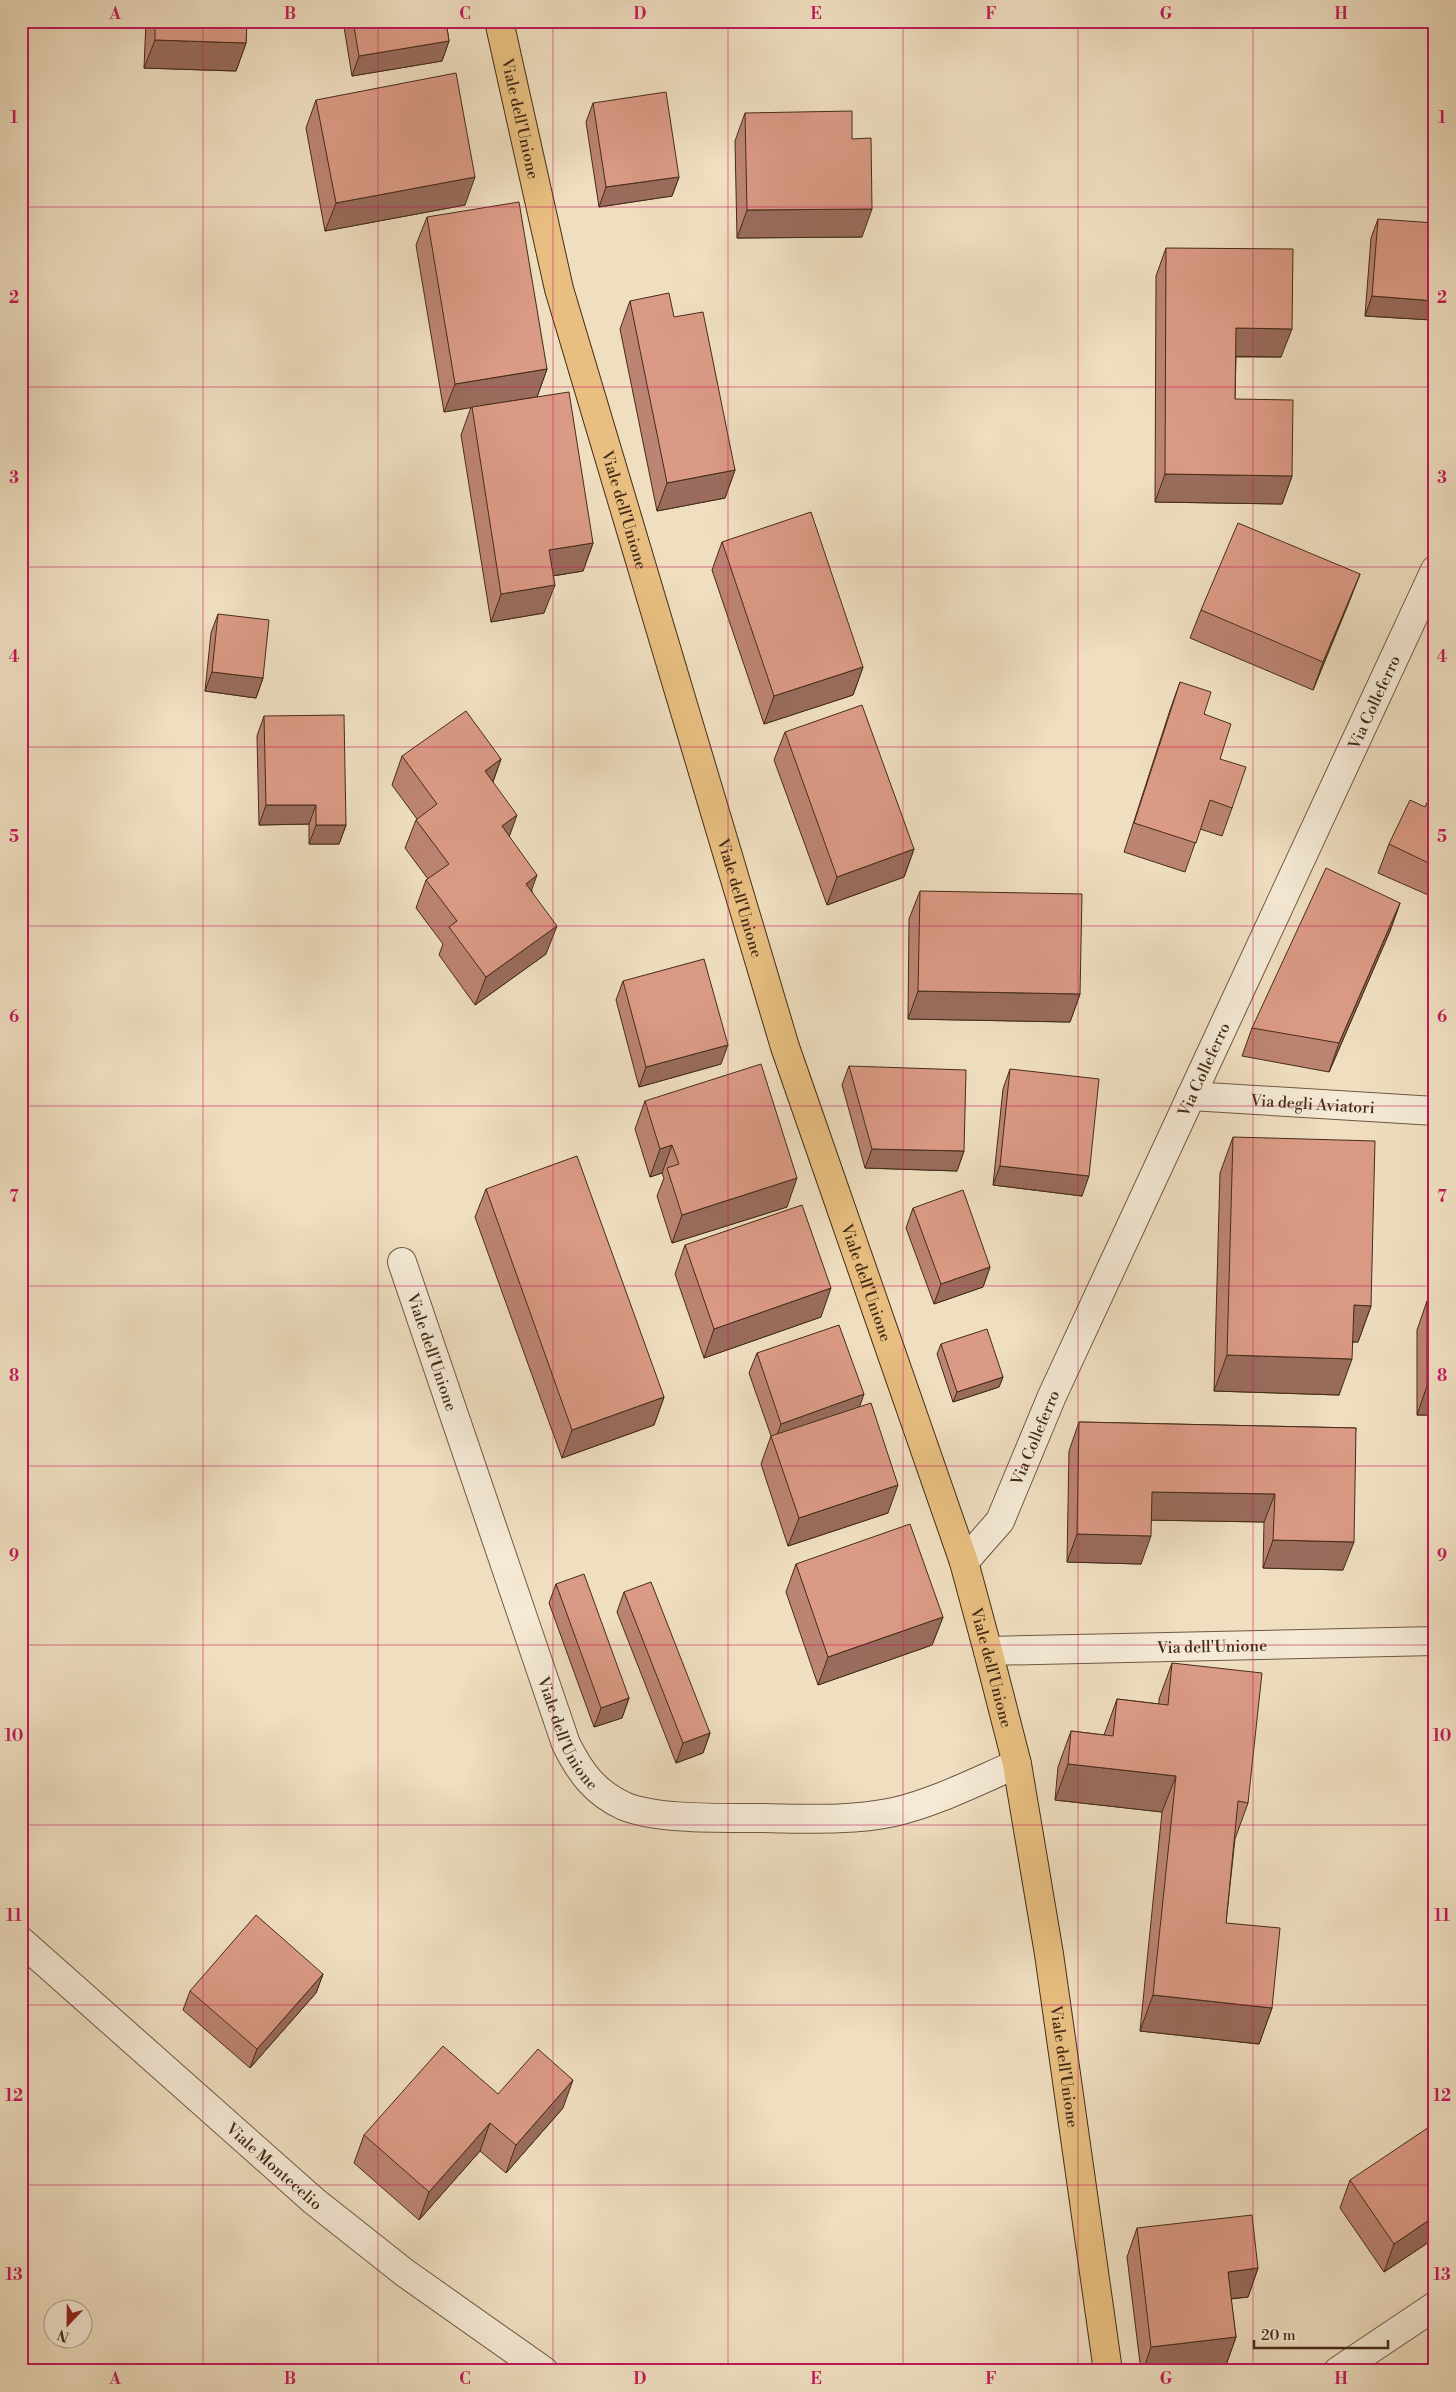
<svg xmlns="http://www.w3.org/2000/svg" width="1456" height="2392" font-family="'Libre Bodoni',serif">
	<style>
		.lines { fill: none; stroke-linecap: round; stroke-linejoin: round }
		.minor-casing { stroke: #6f5842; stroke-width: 30 }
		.major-casing { stroke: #442c18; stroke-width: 30 }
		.minor { stroke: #f5ead6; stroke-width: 28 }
		.major { stroke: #e8bf80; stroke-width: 28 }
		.wall { fill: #bc8472; stroke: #442c18 }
		.shaded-wall { fill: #996c5d; stroke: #442c18 }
		.building { fill: #db9a85; stroke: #442c18 }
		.grid { fill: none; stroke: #c2185b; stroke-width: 1; stroke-opacity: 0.55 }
		.labels { text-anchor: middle; stroke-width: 5; stroke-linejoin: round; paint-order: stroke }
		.street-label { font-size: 16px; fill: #442c18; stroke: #f5ead6 }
		.neatline { fill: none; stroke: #c2185b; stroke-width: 2 }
		.grid-label { font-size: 16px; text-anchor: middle; font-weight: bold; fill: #c2185b }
	</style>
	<rect width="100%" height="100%" fill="#efdec0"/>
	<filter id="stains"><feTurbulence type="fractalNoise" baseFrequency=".004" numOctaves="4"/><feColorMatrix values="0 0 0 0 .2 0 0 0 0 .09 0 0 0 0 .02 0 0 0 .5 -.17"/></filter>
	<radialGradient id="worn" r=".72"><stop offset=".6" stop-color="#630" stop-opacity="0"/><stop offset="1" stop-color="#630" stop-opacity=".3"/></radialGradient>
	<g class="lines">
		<defs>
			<g id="minor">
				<path id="s1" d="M1191 1096 1435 1111"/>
				<path id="s2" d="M402 1262 566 1744C580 1772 594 1792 624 1806 654 1819 717 1818 751 1818 799 1818 847 1822 894 1812 937 1802 977 1781 1017 1764"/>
				<path id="s3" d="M964 1562 1000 1521 1052 1396 1435 570"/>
				<path id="s4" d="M988 1651 1435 1641"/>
				<path id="s5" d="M21 1941 314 2201 405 2273 544 2371"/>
				<path d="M1338 2371 1435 2306"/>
			</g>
			<g id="major">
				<path id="s6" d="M499 21 559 289 785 1047 964 1562 988 1651 1017 1764 1049 1954 1108 2371"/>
			</g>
		</defs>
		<use href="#minor" class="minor-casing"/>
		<use href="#major" class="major-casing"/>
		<use href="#minor" class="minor"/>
		<use href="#major" class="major"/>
	</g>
	<path class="wall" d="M146 21H247L246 43 236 71 144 68Z
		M343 21H446L449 41 442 61 352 76Z
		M316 100 465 205 325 231 306 128Z
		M593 103 679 177 672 196 599 207 586 122Z
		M745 113 852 139 862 237 737 238 735 141Z
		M427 217 547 369 537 397 593 543 583 571 553 576 544 613 491 622 461 435 471 407 444 412 416 245Z
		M1378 219 1432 320 1365 316 1371 238Z
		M1166 248 1281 357H1236L1235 399 1292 476 1282 504 1155 502 1156 276Z
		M630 301 674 317 735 470 725 498 657 511 620 329Z
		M722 542 863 667 853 695 764 724 712 570Z
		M1360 574 1349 602 1313 690 1190 638 1201 610Z
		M218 614 263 678 256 698 205 691 211 633Z
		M1180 682 1204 714 1220 759 1232 808 1222 836 1200 829 1185 872 1124 852 1170 710Z
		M264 716 346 825 339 844H309V824L259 825 257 736Z
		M785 732 914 849 904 877 827 905 774 760Z
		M402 756 501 759 493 782 509 837 532 891 546 954 475 1005 439 955 443 944 416 908 426 880 428 879 405 848 416 820 417 819 392 785Z
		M1435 787V898L1378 873 1389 844 1425 807Z
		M920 891 1080 994 1070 1022 908 1019 909 919Z
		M1400 903 1390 931 1329 1072 1242 1056 1252 1028Z
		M623 981 721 1064 639 1087 616 1000Z
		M849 1066 964 1151 957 1171 865 1168 842 1085Z
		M1010 1069 1082 1196 993 1185 1003 1089Z
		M645 1101 787 1207 672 1243 657 1196 664 1178 662 1173 650 1177 635 1129Z
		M1233 1137 1371 1306 1358 1342H1353L1339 1395 1214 1391 1220 1173Z
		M1435 1177V1274H1432V1185Z
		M486 1189 664 1397 654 1425 562 1458 475 1217Z
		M913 1208 990 1267 983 1287 934 1304 906 1228Z
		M685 1245 821 1317 704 1358 675 1274Z
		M1427 1301 1435 1415H1417V1330Z
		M941 1344 1003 1377 999 1387 953 1402 937 1354Z
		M757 1353 859 1407 888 1513 788 1546 761 1464 771 1436 749 1373Z
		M1079 1422 1356 1428 1343 1570 1263 1568 1264 1522 1151 1520 1141 1564 1067 1562 1069 1451Z
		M796 1564 943 1617 932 1645 818 1685 786 1592Z
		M556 1584 629 1698 622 1718 594 1727 549 1603Z
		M624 1592 710 1733 703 1753 676 1763 617 1612Z
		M1172 1663 1248 1803 1235 1839 1226 1923 1272 2008 1259 2044 1140 2031 1162 1812 1055 1800 1058 1767 1071 1731 1104 1735 1117 1699 1159 1704V1699Z
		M323 1974 316 1993 250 2068 183 2010 190 1991Z
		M498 2094 563 2108 506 2173 480 2151 419 2220 354 2163 364 2135Z
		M1350 2180 1435 2238 1384 2272 1340 2208Z
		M1137 2228 1258 2268 1248 2297 1231 2299 1236 2337 1226 2365 1181 2371H1141L1127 2257Z"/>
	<path class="shaded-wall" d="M155 40 246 43 236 71 144 68Z
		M449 41 442 61 352 76 359 56Z
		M475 177 465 205 325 231 336 203Z
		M679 177 672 196 599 207 606 187Z
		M872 209 862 237 737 238 747 210Z
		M1372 296 1435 301V313L1432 320 1365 316Z
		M1236 328 1292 329 1281 357 1225 356Z
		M547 369 537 397 444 412 455 384Z
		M735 470 725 498 657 511 667 483Z
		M1165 474 1292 476 1282 504 1155 502Z
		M593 543 583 571 539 578 549 550Z
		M1360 574 1349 602 1313 690 1323 662Z
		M555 585 544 613 491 622 501 594Z
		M863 667 853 695 764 724 774 696Z
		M212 672 263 678 256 698 205 691Z
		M501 759 491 787 485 771Z
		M266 805H316L309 824 259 825Z
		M517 815 507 843 502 826Z
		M316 825H346L339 844H309Z
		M914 849 904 877 827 905 837 877Z
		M537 875 527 903 526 884Z
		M1400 903 1390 931 1329 1072 1339 1043Z
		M557 926 546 954 475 1005 486 977Z
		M918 991 1080 994 1070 1022 908 1019Z
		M728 1045 721 1064 639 1087 646 1067Z
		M672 1145 662 1173 650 1177 660 1149Z
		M872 1149 964 1151 957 1171 865 1168Z
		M1000 1166 1089 1176 1082 1196 993 1185Z
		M797 1178 787 1207 672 1243 682 1215Z
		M990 1267 983 1287 934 1304 941 1284Z
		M831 1288 821 1317 704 1358 714 1329Z
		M1354 1305 1371 1306 1358 1342 1341 1341Z
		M1227 1355 1352 1359 1339 1395 1214 1391Z
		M1003 1377 999 1387 953 1402 957 1392Z
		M1427 1386 1435 1387V1415H1417Z
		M864 1394 857 1414 774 1443 781 1424Z
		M664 1397 654 1425 562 1458 572 1430Z
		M898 1485 888 1513 788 1546 799 1518Z
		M1152 1492 1275 1494 1264 1522 1141 1520Z
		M1077 1534 1151 1536 1141 1564 1067 1562Z
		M1273 1540 1354 1542 1343 1570 1263 1568Z
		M943 1617 932 1645 818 1685 828 1657Z
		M629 1698 622 1718 594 1727 601 1708Z
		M710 1733 703 1753 676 1763 683 1743Z
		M1068 1764 1176 1776 1162 1812 1055 1800Z
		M323 1974 316 1993 250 2068 257 2049Z
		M1153 1995 1272 2008 1259 2044 1140 2031Z
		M573 2080 563 2108 506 2173 516 2145Z
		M490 2123 480 2151 419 2220 429 2192Z
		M1435 2216V2238L1384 2272 1394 2244Z
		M1258 2268 1248 2297 1218 2300 1228 2272Z
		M1236 2337 1226 2365 1181 2371H1143L1151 2347Z"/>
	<path class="building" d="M155 21H247L246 43 155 40Z
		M353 21H446L449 41 359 56Z
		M456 73 475 177 336 203 316 100Z
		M666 92 679 177 606 187 593 103Z
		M852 111V139L871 138 872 209 747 210 745 113Z
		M519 202 547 369 455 384 427 217Z
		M1378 219 1435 223V301L1372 296Z
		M1166 248 1293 249 1292 329 1236 328 1235 399 1293 400 1292 476 1165 474Z
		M669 293 674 317 703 312 735 470 667 483 630 301Z
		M569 392 593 543 549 550 555 585 501 594 472 407Z
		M811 512 863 667 774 696 722 542Z
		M1238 523 1360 574 1323 662 1201 610Z
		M218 614 269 620 263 678 212 672Z
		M1180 682 1211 692 1204 714 1231 724 1220 759 1246 767 1232 808 1210 800 1196 843 1134 823Z
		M862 705 914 849 837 877 785 732Z
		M466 711 501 759 485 771 517 815 502 826 537 875 526 884 557 926 486 977 449 927 457 921 426 880 449 864 416 820 437 804 402 756Z
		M344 715 346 825H316V805H266L264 716Z
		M1435 787V866L1389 844 1410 800 1425 807Z
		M1326 868 1400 903 1339 1043 1252 1028Z
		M920 891 1082 894 1080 994 918 991Z
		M704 959 728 1045 646 1067 623 981Z
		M761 1064 797 1178 682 1215 667 1168 679 1164 672 1145 660 1149 645 1101Z
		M849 1066 966 1070 964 1151 872 1149Z
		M1010 1069 1099 1079 1089 1176 1000 1166Z
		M1233 1137 1375 1141 1371 1306 1354 1305 1352 1359 1227 1355Z
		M577 1156 664 1397 572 1430 486 1189Z
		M963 1190 990 1267 941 1284 913 1208Z
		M802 1205 831 1288 714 1329 685 1245Z
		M1427 1301H1435V1387L1427 1386Z
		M839 1325 864 1394 781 1424 757 1353Z
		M987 1329 1003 1377 957 1392 941 1344Z
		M871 1403 898 1485 799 1518 771 1436Z
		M1079 1422 1356 1428 1354 1542 1273 1540 1275 1494 1152 1492 1151 1536 1077 1534Z
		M910 1524 943 1617 828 1657 796 1564Z
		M584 1574 629 1698 601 1708 556 1584Z
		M651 1582 710 1733 683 1743 624 1592Z
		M1172 1663 1262 1673 1248 1803 1238 1801 1226 1923 1280 1928 1272 2008 1153 1995 1176 1776 1068 1764 1071 1731 1113 1736 1117 1699 1168 1705Z
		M256 1915 323 1974 257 2049 190 1991Z
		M443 2046 498 2094 538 2049 573 2080 516 2145 490 2123 429 2192 364 2135Z
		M1435 2123V2216L1394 2244 1350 2180Z
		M1252 2215 1258 2268 1228 2272 1236 2337 1151 2347 1137 2228Z"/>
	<path class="grid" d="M203 21V2371M378 21V2371M553 21V2371M728 21V2371M903 21V2371M1078 21V2371M1253 21V2371M21 207H1435M21 387H1435M21 567H1435M21 747H1435M21 926H1435M21 1106H1435M21 1286H1435M21 1466H1435M21 1645H1435M21 1825H1435M21 2005H1435M21 2185H1435"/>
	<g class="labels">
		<g class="street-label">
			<text dy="6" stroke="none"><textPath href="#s6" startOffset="100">Viale dell'Unione</textPath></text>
			<text dy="6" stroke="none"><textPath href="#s6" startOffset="505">Viale dell'Unione</textPath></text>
			<text dy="6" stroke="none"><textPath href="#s3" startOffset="955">Via Colleferro</textPath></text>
			<text dy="6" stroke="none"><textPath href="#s6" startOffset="910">Viale dell'Unione</textPath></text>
			<text dy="6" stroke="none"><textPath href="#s3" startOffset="550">Via Colleferro</textPath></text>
			<text dy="6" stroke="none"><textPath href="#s1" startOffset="122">Via degli Aviatori</textPath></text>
			<text dy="6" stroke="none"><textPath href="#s6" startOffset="1315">Viale dell'Unione</textPath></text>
			<text dy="6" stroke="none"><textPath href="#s2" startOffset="95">Viale dell'Unione</textPath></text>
			<text dy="6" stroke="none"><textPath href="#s3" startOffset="145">Via Colleferro</textPath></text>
			<text dy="6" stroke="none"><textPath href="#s4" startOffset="224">Via dell'Unione</textPath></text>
			<text dy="6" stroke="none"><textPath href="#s6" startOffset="1720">Viale dell'Unione</textPath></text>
			<text dy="6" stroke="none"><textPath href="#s2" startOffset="500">Viale dell'Unione</textPath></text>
			<text dy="6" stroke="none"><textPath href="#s6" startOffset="2126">Viale dell'Unione</textPath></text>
			<text dy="6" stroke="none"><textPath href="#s5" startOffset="339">Viale Montecelio</textPath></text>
		</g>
	</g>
	<rect width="1456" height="2392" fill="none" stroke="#efdec0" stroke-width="55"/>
	<g transform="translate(68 2324) rotate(202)"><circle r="24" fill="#f5ead6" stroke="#ae9e8a"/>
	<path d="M0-4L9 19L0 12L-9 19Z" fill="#8f2418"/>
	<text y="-8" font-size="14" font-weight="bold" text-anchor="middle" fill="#442c18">N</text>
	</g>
	<path d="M1254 2340v8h134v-8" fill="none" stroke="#442c18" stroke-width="2.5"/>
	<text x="1261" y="2340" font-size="15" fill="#442c18" stroke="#f5ead6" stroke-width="4" paint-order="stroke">20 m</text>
	<rect x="28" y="28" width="1400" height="2336" class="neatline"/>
	<g class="grid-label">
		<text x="115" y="19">A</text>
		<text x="290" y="19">B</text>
		<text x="465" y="19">C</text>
		<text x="640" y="19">D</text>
		<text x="816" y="19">E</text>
		<text x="991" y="19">F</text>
		<text x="1166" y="19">G</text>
		<text x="1341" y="19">H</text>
		<text x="14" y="123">1</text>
		<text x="1442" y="123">1</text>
		<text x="14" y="303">2</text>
		<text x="1442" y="303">2</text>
		<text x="14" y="483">3</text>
		<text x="1442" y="483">3</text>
		<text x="14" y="662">4</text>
		<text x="1442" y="662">4</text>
		<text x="14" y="842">5</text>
		<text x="1442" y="842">5</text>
		<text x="14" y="1022">6</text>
		<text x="1442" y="1022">6</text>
		<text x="14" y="1202">7</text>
		<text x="1442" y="1202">7</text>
		<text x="14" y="1381">8</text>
		<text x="1442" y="1381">8</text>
		<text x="14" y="1561">9</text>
		<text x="1442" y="1561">9</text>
		<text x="14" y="1741">10</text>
		<text x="1442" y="1741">10</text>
		<text x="14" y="1921">11</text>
		<text x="1442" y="1921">11</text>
		<text x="14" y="2101">12</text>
		<text x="1442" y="2101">12</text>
		<text x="14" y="2280">13</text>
		<text x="1442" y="2280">13</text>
		<text x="115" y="2384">A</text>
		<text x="290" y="2384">B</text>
		<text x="465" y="2384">C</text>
		<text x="640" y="2384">D</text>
		<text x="816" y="2384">E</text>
		<text x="991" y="2384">F</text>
		<text x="1166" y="2384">G</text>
		<text x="1341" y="2384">H</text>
	</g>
	<rect width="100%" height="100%" filter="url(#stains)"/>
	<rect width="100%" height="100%" fill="url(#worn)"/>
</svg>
